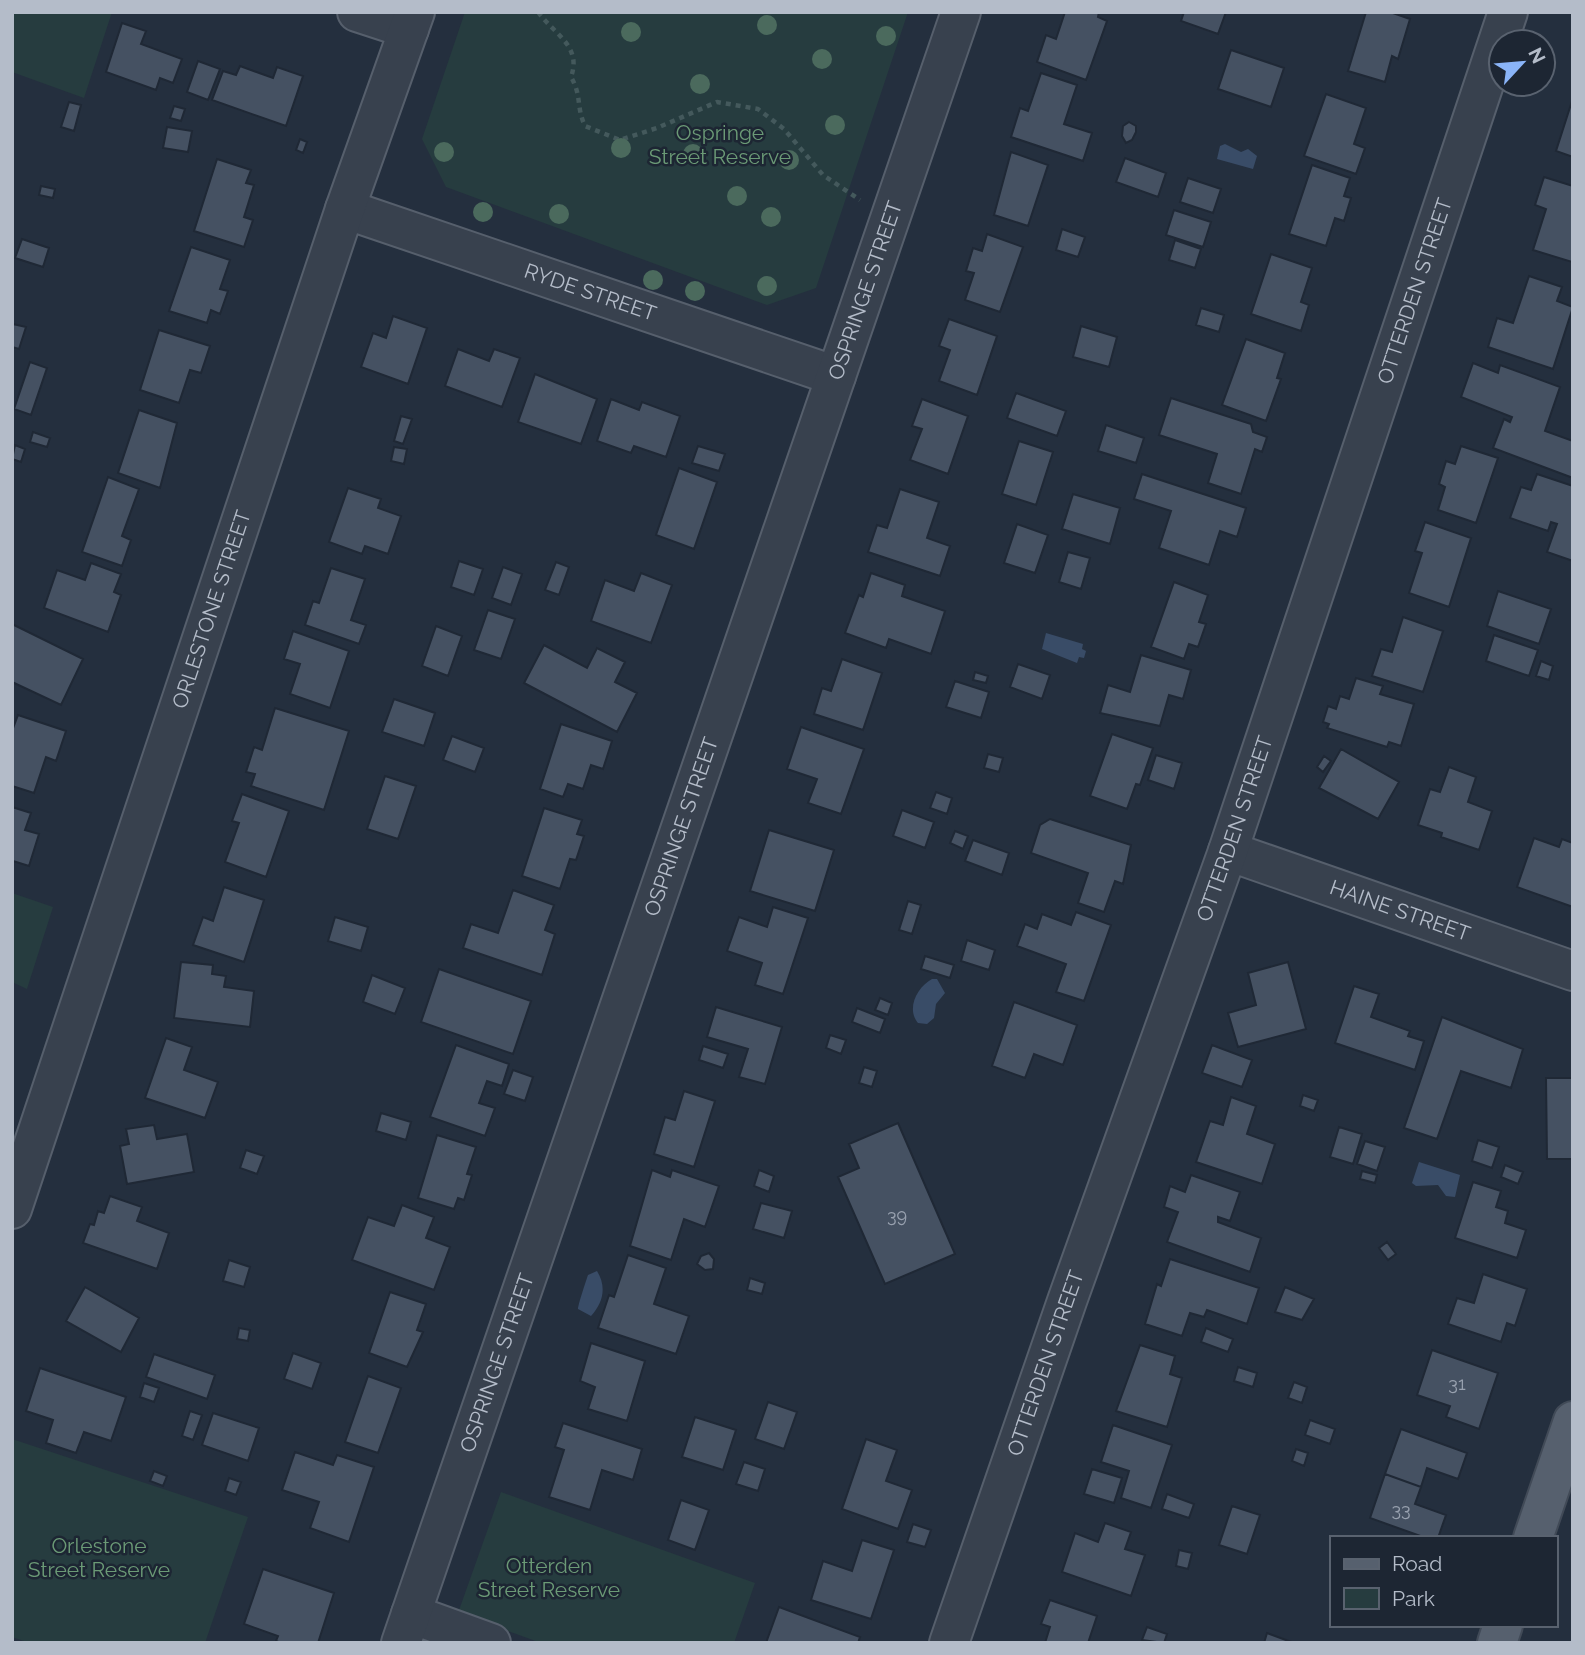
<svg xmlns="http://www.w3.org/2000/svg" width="1585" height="1655" font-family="Raleway,sans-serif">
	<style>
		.green { fill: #263c3f }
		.water { fill: #394c67 }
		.building { fill: #455162; stroke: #1f2835; stroke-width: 2 }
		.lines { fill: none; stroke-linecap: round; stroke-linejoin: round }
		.minor-casing { stroke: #565f6c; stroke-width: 42 }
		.major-casing { stroke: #414a57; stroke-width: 42 }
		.path { stroke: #44595c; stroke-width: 4.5; stroke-dasharray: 5 5; stroke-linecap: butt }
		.minor { stroke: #38414e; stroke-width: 38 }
		.major { stroke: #56606e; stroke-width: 38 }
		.tree { fill: #4b6a5d }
		.labels { text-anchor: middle; stroke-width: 5; stroke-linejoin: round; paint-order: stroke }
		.number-label { font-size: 18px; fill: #98a1af }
		.park-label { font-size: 21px; fill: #6b9a76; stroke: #1d2633 }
		.street-label { font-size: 21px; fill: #b4bcc9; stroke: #1d2633 }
	</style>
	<rect width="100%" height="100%" fill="#242f3e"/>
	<path class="green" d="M12 12H112L84 98 12 72Z
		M465 12H908L816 288 767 305 446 187 422 139Z
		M12 893 53 907 27 989 12 982Z
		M12 1439 248 1517 205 1643H30L12 1637Z
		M501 1492 755 1583 734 1643H541L458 1613Z"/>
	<path class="water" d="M1225 144 1241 152 1248 149 1257 156 1253 169 1217 159 1220 146Z
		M1046 633 1083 644 1082 649 1086 651 1084 658 1079 657 1077 663 1042 649Z
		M932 979H937L945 993 936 1004 934 1018 927 1024 918 1023C906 1009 917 987 932 979Z
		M1419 1162 1460 1175 1455 1197 1446 1196 1438 1185 1416 1186 1412 1183Z
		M597 1271C607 1287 603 1303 591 1316L578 1309C578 1305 586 1281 588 1275Z"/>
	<path class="building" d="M1065 12H1099L1098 17 1107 21 1086 80 1037 62 1046 35 1056 39Z
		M1184 12H1226L1218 34 1181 21Z
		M1366 12H1390L1410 19 1398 59 1392 56 1385 82 1348 71Z
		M122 23 146 31 141 44 182 59 173 83 160 78 156 90 106 72Z
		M1231 50 1284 68 1271 107 1218 89Z
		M198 61 220 69 208 100 187 92Z
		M240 66 273 78 277 67 303 76 286 126 212 100 223 71 236 75Z
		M1041 73 1077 85 1064 124 1092 133 1083 161 1011 137 1020 108 1028 111Z
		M1326 94 1366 108 1354 144 1365 148 1356 174 1304 156Z
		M1573 98V157L1556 151Z
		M69 102 81 105 74 131 61 127Z
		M174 106 185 109 181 121 170 118Z
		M1129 122 1136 126V132L1132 140 1126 143 1122 136 1123 126Z
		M167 127 192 131 188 152 163 148Z
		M300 139 307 142 303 153 296 150Z
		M1011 152 1048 165 1028 226 994 215Z
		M1125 158 1166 173 1158 197 1116 182Z
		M217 159 251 170 246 183 254 185 244 217 253 220 244 247 194 231Z
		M1312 165 1350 178 1344 196 1351 198 1344 221 1335 218 1326 246 1289 234Z
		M1544 177 1573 186 1572 262 1533 250 1546 209 1535 205Z
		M1188 178 1221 189 1213 213 1180 202Z
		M41 186 55 189 53 198 39 195Z
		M1174 210 1211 222 1203 247 1166 235Z
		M1062 229 1085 237 1078 257 1056 250Z
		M987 234 1023 247 1000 312 965 300 974 273 966 271 973 248 982 251Z
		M22 239 49 248 43 267 15 258Z
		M1175 240 1201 249 1195 268 1169 260Z
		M191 247 230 260 220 289 228 291 220 314 211 310 207 323 169 311Z
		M1271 254 1312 268 1301 302 1309 305 1301 331 1251 314Z
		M1529 276 1562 287 1557 301 1573 307 1553 369 1488 347 1497 318 1513 323Z
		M1201 308 1224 315 1219 332 1196 325Z
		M393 316 427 328 408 384 361 367 373 333 386 338Z
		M949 319 997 336 977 395 939 381 950 350 939 346Z
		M13 324 26 327 19 349 12 347Z
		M1081 326 1117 337 1109 367 1073 357Z
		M159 330 210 346 201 373 190 370 179 403 140 390Z
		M1246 339 1285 353 1277 378 1281 379 1266 421 1222 405Z
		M458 349 489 361 494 349 520 358 502 407 445 386Z
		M30 362 47 368 31 415 14 409Z
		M1473 363 1498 373 1500 365 1560 387 1545 431 1573 441V478L1493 448 1504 419 1510 422 1512 417 1461 397Z
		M535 374 597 399 581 444 518 422Z
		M1016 393 1066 411 1057 436 1007 418Z
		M1171 398 1251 424 1253 432 1267 437 1262 452 1255 449 1241 494 1208 483 1217 454 1159 435Z
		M611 399 639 410 642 402 680 416 666 457 634 446 631 453 597 441Z
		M922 399 968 416 948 474 910 460 922 429 912 426Z
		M139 410 177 423 160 488 118 473Z
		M401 416 412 419 403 444 394 441Z
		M1106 425 1144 438 1136 463 1098 451Z
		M33 432 50 438 47 447 30 442Z
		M1019 441 1053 452 1036 505 1002 494Z
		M15 445 25 449 21 462 12 459Z
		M698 446 725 454 719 471 692 463Z
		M1461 446 1498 458 1476 523 1438 510 1445 487 1439 484 1446 461 1455 464Z
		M394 447 407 449 404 464 391 461Z
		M679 468 717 482 694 549 656 535Z
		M1142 474 1246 508 1237 537 1220 531 1209 565 1159 548 1171 511 1134 499Z
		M1537 474 1573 486V561L1547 552 1557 524 1551 522 1548 531 1510 518 1521 487 1531 490Z
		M108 477 139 489 122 536 131 540 122 566 82 552Z
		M348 488 381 499 378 508 401 516 388 554 365 546 362 554 329 542Z
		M900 489 939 502 927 538 950 546 940 576 868 552 877 525 887 528Z
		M1073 494 1120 508 1110 544 1062 529Z
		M1425 522 1471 538 1449 607 1409 593 1422 553 1415 551Z
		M1017 524 1048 535 1035 573 1004 563Z
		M1068 552 1090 558 1081 589 1059 582Z
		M459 561 483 569 474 595 451 587Z
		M556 562 569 567 559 595 545 590Z
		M91 563 121 574 114 592 121 595 108 632 44 608 57 570 85 580Z
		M503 567 522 574 511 605 492 598Z
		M331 568 365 579 351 620 366 625 359 644 305 625 313 601 319 603Z
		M641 573 672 585 651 643 591 621 605 580 634 591Z
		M871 573 905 585 902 596 945 611 931 654 889 639 886 648 845 633 859 595 863 597Z
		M1174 582 1208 595 1199 622 1206 624 1198 647 1189 644 1184 659 1151 647Z
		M1498 591 1551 609 1539 644 1487 626Z
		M488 610 515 619 501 659 474 650Z
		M1403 617 1443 631 1423 692 1372 676 1381 649 1392 652Z
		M12 624 83 659 61 705 12 682Z
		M436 626 462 636 448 676 422 666Z
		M293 631 349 651 330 708 290 694 300 664 284 659Z
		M1494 635 1538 650 1529 676 1486 661Z
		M544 645 587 668 597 648 625 662 615 682 637 693 617 732 524 683Z
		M1141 655 1191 670 1183 699 1169 695 1160 726 1100 713 1108 685 1130 692Z
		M842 659 882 673 863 730 814 714 822 688 831 691Z
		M1541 661 1553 666 1549 680 1536 676Z
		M1018 664 1050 675 1042 699 1010 687Z
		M975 672 988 676 986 683 973 680Z
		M1356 678 1383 686 1380 694 1414 704 1401 746 1389 742 1387 747 1327 728 1329 724 1323 722 1328 706 1336 709 1340 696 1349 699Z
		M955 681 989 692 981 718 946 707Z
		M394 699 435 713 424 746 382 732Z
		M275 708 349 731 324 810 251 786 255 774 246 772 254 747 262 750Z
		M18 715 66 731 56 761 46 757 34 793 12 786V731Z
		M561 724 612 741 603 769 591 765 583 789 568 784 563 797 540 789Z
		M801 727 864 749 841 814 808 803 817 779 787 769Z
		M1112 734 1153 748 1140 785 1136 784 1127 809 1090 796Z
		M452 736 484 748 475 772 443 760Z
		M1341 749 1399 782 1378 819 1319 788Z
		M988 754 1003 758 999 772 984 768Z
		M1156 755 1182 763 1174 789 1148 780Z
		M1324 756 1331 761 1323 772 1317 767Z
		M1449 767 1476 777 1468 802 1492 811 1479 850 1441 837 1442 833 1418 825 1430 789 1440 792Z
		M385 776 416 786 398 839 367 829Z
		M936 792 952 798 947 814 930 808Z
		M242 794 289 811 266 877 225 862 239 823 232 821Z
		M12 807 31 813 25 830 39 834 29 866 13 861 12 864Z
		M544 808 582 820 577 834 584 836 576 860 570 859 560 889 522 876Z
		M902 810 934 822 925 848 893 836Z
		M1050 819 1131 845 1123 884 1115 881 1104 912 1078 903 1088 873 1031 853 1040 825Z
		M769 830 834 850 815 911 750 891Z
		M955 831 968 836 963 849 950 843Z
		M1534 838 1559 847 1562 839 1573 843V907L1517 887Z
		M973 840 1009 853 1002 875 965 861Z
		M224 887 264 900 244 962 193 945 203 917 213 921Z
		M513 890 554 905 545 930 555 934 542 975 463 948 471 924 498 933Z
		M908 901 921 905 912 934 899 930Z
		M773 907 808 918 783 994 755 985 762 963 727 951 739 917 767 927Z
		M1076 912 1111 925 1084 1001 1056 992 1066 964 1017 946 1025 924 1037 929 1042 914 1071 925Z
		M335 917 368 927 361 951 328 941Z
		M967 940 995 950 989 970 961 961Z
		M925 956 954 965 950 978 921 969Z
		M181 962 213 965 212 974 226 976 224 987 254 991 250 1027 174 1018Z
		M1288 962 1306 1029 1238 1047 1228 1013 1256 1005 1248 973Z
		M439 969 531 1001 513 1054 421 1022Z
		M372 975 405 988 395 1014 363 1002Z
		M1354 986 1379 994 1371 1017 1410 1031 1408 1036 1424 1041 1415 1070 1335 1043Z
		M880 998 892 1003 888 1015 875 1010Z
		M1014 1002 1077 1025 1063 1065 1034 1054 1025 1078 992 1066Z
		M716 1007 782 1027 765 1084 739 1077 748 1049 707 1037Z
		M857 1008 885 1019 880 1033 852 1022Z
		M1442 1017 1523 1049 1511 1088 1461 1071 1437 1139 1404 1128Z
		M830 1035 846 1040 841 1054 826 1048Z
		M166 1038 192 1047 184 1070 218 1082 205 1118 145 1098Z
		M456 1045 509 1064 502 1086 487 1081 479 1103 495 1108 485 1136 430 1117Z
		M1212 1045 1252 1060 1242 1087 1202 1073Z
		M703 1046 728 1054 723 1068 699 1060Z
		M864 1067 877 1071 872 1087 859 1083Z
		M513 1070 533 1077 525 1101 504 1094Z
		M1546 1078H1573V1159H1547Z
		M684 1091 715 1101 694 1167 654 1154 665 1117 675 1120Z
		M1303 1095 1318 1100 1314 1111 1300 1106Z
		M1231 1097 1256 1106 1247 1134 1275 1144 1262 1184 1196 1162 1210 1121 1223 1125Z
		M381 1113 411 1122 406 1140 376 1131Z
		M898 1123 955 1254 885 1284 838 1177 859 1168 849 1144Z
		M154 1125 157 1139 187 1134 194 1172 127 1184 120 1146 129 1144 126 1129Z
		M1339 1127 1362 1134 1353 1164 1330 1157Z
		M437 1135 476 1147 467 1174 472 1175 464 1200 458 1198 454 1209 418 1198Z
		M1478 1140 1499 1147 1492 1168 1472 1161Z
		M1365 1141 1385 1147 1377 1171 1357 1164Z
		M246 1150 264 1156 257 1174 240 1168Z
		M1505 1165 1523 1172 1518 1184 1501 1177Z
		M652 1170 670 1177 672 1170 719 1186 705 1227 684 1219 671 1260 630 1246Z
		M759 1170 774 1176 769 1192 754 1186Z
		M1362 1171 1377 1175 1375 1183 1360 1179Z
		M1191 1175 1240 1192 1230 1221 1218 1217V1222L1261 1238 1250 1272 1167 1242 1178 1212 1164 1207 1170 1186 1185 1192Z
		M1473 1182 1501 1191 1496 1207 1508 1211 1505 1223 1526 1230 1517 1258 1455 1238Z
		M110 1196 142 1207 137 1221 169 1233 157 1269 83 1243 90 1224 94 1225 98 1211 104 1213Z
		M761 1203 792 1211 784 1238 753 1229Z
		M402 1205 434 1217 426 1238 450 1247 434 1290 352 1260 368 1217 394 1226Z
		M1387 1242 1396 1254 1388 1260 1379 1248Z
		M709 1253 714 1259 713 1269 705 1270 697 1264 701 1256Z
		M628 1255 666 1268 654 1304 689 1316 676 1354 598 1328 609 1295 614 1297Z
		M1170 1259 1259 1288 1247 1324 1207 1310 1204 1317 1190 1313 1182 1336 1145 1324 1157 1284 1161 1286Z
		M229 1260 250 1267 244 1287 223 1281Z
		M1483 1274 1527 1289 1515 1326 1507 1323 1501 1342 1448 1324 1457 1298 1474 1303Z
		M750 1278 765 1283 762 1294 747 1290Z
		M85 1287 139 1318 121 1352 66 1321Z
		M1285 1287 1314 1299 1302 1320 1275 1312Z
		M390 1292 426 1304 417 1330 423 1332 407 1367 369 1353Z
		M239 1328 250 1330 248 1341 237 1339Z
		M1206 1328 1233 1339 1228 1352 1201 1342Z
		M591 1343 645 1361 627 1421 588 1409 595 1387 580 1381Z
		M1140 1345 1175 1356 1170 1374 1182 1378 1167 1427 1116 1411Z
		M1432 1350 1498 1373 1479 1429 1446 1417 1450 1406 1417 1395Z
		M293 1353 321 1363 312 1389 284 1379Z
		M154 1354 215 1375 207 1399 146 1377Z
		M1238 1367 1257 1373 1253 1387 1234 1381Z
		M40 1368 126 1397 111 1441 84 1432 76 1453 46 1443 53 1420 26 1411Z
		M368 1376 401 1388 378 1453 345 1442Z
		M1294 1382 1307 1387 1302 1403 1288 1398Z
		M144 1383 159 1388 154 1402 140 1397Z
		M768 1402 797 1412 784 1449 755 1439Z
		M190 1411 202 1415 193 1440 182 1436Z
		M213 1413 259 1428 248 1461 202 1445Z
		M695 1417 736 1430 723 1470 682 1457Z
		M1310 1420 1335 1429 1330 1444 1305 1435Z
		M563 1423 642 1449 633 1480 602 1470 590 1510 549 1497 564 1450 555 1447Z
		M1113 1425 1172 1445 1151 1508 1121 1498 1129 1471 1101 1462Z
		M1401 1429 1467 1453 1458 1479 1427 1468 1421 1487 1385 1474Z
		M866 1439 897 1450 886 1481 912 1490 898 1529 842 1509Z
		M1296 1449 1308 1453 1304 1466 1292 1461Z
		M295 1452 333 1465 337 1455 374 1467 349 1542 310 1528 319 1502 282 1490Z
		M744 1462 765 1469 758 1491 736 1484Z
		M1092 1469 1122 1478 1114 1503 1084 1494Z
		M154 1471 167 1476 163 1486 150 1481Z
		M1385 1474 1421 1487 1415 1504 1446 1515 1438 1538H1426L1370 1518Z
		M229 1478 241 1482 236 1495 225 1491Z
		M1167 1494 1194 1504 1189 1518 1162 1509Z
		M681 1500 709 1510 695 1550 668 1540Z
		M1232 1506 1260 1515 1247 1554 1219 1545Z
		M1105 1523 1131 1532 1125 1549 1145 1555 1131 1596 1062 1572 1075 1533 1098 1542Z
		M913 1524 931 1530 925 1547 907 1542Z
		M862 1540 894 1550 871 1619 811 1600 823 1561 852 1571Z
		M1179 1550 1192 1553 1188 1569 1176 1566Z
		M263 1569 334 1593 318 1643H281L276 1641 278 1636 244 1624Z
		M1050 1600 1097 1616 1088 1643H1045L1050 1627 1041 1624Z
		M779 1607 860 1637 858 1643H766Z
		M1147 1627 1167 1634 1164 1643 1142 1640Z
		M1267 1633 1294 1643H1264Z"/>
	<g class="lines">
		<defs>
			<g id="minor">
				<path d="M357 12 409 29"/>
				<path id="s1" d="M345 209 836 376"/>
				<path id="s2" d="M1228 851 1573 971"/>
				<path id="s3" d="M12 1209 345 209 415 12"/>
				<path d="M411 1614 491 1643"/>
				<path id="s4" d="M401 1643 961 12"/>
				<path id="s5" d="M949 1643 1067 1301 1228 851 1508 12"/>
			</g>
			<path id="major" d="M1533 1538 1573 1421
				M1497 1643 1503 1625"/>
		</defs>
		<use href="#minor" class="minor-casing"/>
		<use href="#major" class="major-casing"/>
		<path class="path" d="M538 12C555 35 582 46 571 77 582 96 576 107 585 126L620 140 657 128 717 102 758 109 784 129 823 175 860 200"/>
		<use href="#minor" class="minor"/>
		<use href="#major" class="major"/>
	</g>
	<g class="tree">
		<circle cx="767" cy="25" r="10"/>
		<circle cx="631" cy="32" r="10"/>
		<circle cx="886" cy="36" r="10"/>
		<circle cx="822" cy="59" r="10"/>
		<circle cx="700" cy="84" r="10"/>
		<circle cx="835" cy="125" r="10"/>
		<circle cx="621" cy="148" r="10"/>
		<circle cx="444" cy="152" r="10"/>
		<circle cx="693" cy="154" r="10"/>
		<circle cx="789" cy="160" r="10"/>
		<circle cx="737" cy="196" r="10"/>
		<circle cx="483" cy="212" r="10"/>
		<circle cx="559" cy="214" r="10"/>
		<circle cx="771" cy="217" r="10"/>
		<circle cx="653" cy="280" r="10"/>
		<circle cx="767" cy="286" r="10"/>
		<circle cx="695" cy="291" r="10"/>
	</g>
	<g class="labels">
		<g class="number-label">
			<text x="897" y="1222">39</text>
			<text x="1457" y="1390">31</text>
			<text x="1401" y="1516">33</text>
		</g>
		<g class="park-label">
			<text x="720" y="140">Ospringe<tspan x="720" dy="24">Street Reserve</tspan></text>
			<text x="99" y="1553">Orlestone<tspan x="99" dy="24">Street Reserve</tspan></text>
			<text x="549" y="1573">Otterden<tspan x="549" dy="24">Street Reserve</tspan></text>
		</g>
		<g class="street-label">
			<text dy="7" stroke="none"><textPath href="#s4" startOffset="1430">OSPRINGE STREET</textPath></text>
			<text dy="7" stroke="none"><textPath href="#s5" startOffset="1430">OTTERDEN STREET</textPath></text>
			<text dy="7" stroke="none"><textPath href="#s1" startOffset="259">RYDE STREET</textPath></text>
			<text dy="7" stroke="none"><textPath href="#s3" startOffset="632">ORLESTONE STREET</textPath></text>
			<text dy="7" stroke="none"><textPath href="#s4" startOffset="863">OSPRINGE STREET</textPath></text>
			<text dy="7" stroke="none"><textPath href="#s5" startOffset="863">OTTERDEN STREET</textPath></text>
			<text dy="7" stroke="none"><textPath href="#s2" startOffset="182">HAINE STREET</textPath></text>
			<text dy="7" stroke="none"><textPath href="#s4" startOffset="296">OSPRINGE STREET</textPath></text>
			<text dy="7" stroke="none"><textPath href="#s5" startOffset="296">OTTERDEN STREET</textPath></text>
		</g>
	</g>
	<rect width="1585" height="1655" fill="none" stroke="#b4bcc9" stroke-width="28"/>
	<rect x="1330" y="1536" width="228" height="91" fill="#1d2633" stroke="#59626f" stroke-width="2"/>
	<rect x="1344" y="1559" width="35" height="10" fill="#56606e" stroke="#59626f" stroke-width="2"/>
	<text x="1392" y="1571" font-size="21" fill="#b4bcc9">Road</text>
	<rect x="1344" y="1588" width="35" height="21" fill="#263c3f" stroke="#59626f" stroke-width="2"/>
	<text x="1392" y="1606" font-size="21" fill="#b4bcc9">Park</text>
	<g transform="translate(1522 63) rotate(64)"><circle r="33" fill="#1d2633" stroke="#59626f" stroke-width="2"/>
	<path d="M0-5L12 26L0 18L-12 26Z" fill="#8ab4f8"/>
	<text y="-10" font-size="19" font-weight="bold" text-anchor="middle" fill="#b4bcc9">N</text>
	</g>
</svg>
